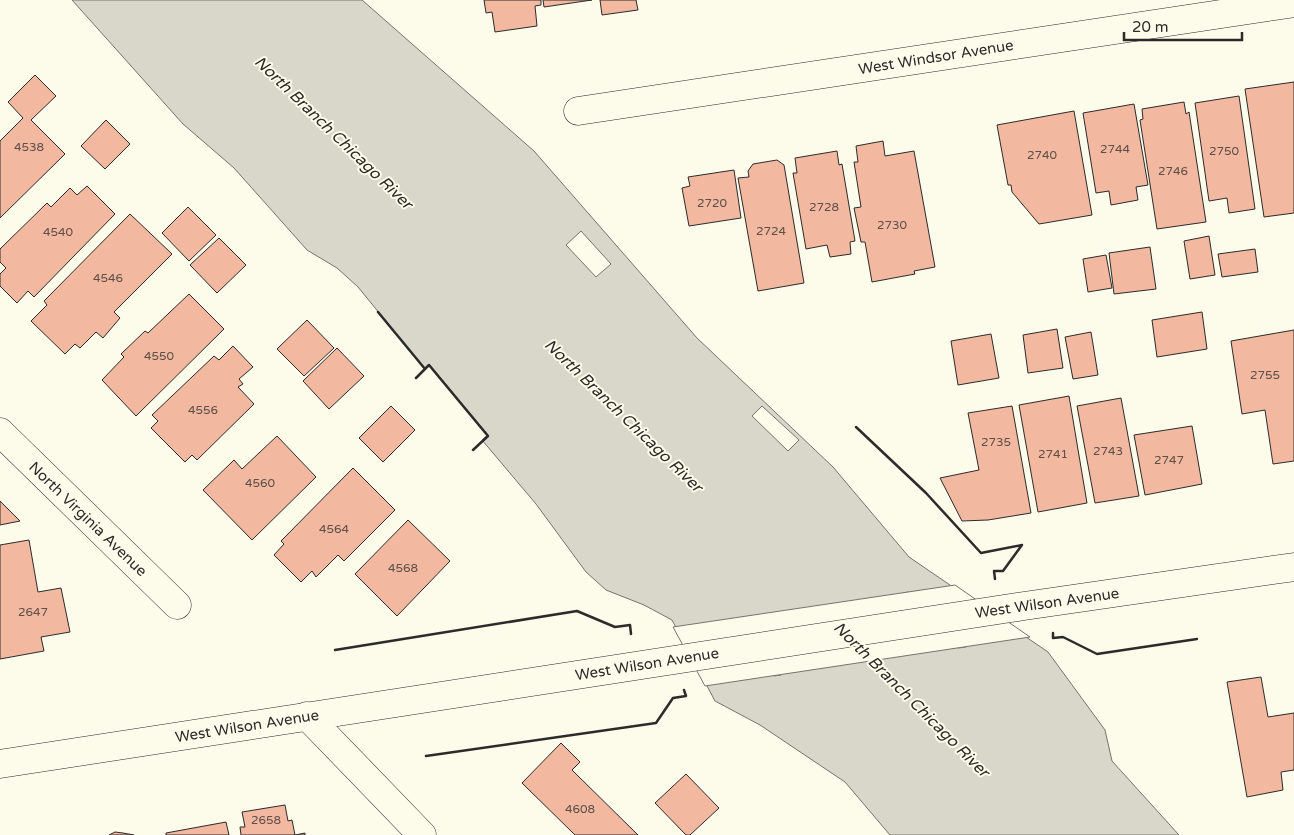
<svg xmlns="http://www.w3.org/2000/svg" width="1294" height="835" font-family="'Varela Round',sans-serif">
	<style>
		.water { fill: #d8d7c9; stroke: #74746e; fill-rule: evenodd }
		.pier { fill: #fdfbea; stroke: #74746e }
		.building { fill: #f2b8a0; stroke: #2b2b2b }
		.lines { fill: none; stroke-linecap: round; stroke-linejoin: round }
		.minor-casing { stroke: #2b2b2b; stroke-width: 29 }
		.minor { stroke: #fdfbea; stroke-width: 28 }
		.wall { stroke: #2b2b2b; stroke-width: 2.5 }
		.labels { text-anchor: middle; stroke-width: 4; stroke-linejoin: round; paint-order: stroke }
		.number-label { font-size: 12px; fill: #5d4e48 }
		.street-label { font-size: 15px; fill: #2b2b2b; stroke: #fdfbea }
		.water-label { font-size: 16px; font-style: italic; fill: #2b2b2b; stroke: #fdfbea }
	</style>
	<rect width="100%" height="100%" fill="#fdfbea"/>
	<path class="water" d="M72 0H362L534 151 697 338 833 467 909 557 1048 652 1105 730 1112 761 1179 835H890L845 782 760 725 715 701 672 620 644 605 606 590 586 572 536 504 482 440 488 435 430 365 425 369 358 287 337 268 307 250 234 168 183 124ZM909 592 966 647 958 648 902 593ZM725 620 781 675 774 676 719 621Z"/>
	<path class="pier" d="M581 231 611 264 596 277 566 245Z
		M762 406 799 440 788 451 752 416Z
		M955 585 1030 637 705 686 673 627Z"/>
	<path class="building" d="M484 0H541V5L535 6 537 26 495 32 492 12 486 13Z
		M543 0H592L544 7Z
		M600 0H636L638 10 602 15Z
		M35 75 56 96 31 120 65 154 0 218V141L23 118 8 102Z
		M1294 82V213L1264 217 1245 89Z
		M1239 96 1255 209 1229 213 1227 198 1209 201 1195 103Z
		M1184 102 1186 114 1189 112 1206 222 1157 229 1140 120 1143 119 1142 109Z
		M1134 104 1148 185 1136 187 1138 200 1111 205 1109 191 1096 193 1083 113Z
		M1074 111 1092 215 1039 224 1012 192 1011 185H1008L997 125Z
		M106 120 130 144 105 169 81 146Z
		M883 141 885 156 914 151 935 267 914 271 915 274 872 282 865 242H861L854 208 861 207 854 162H858L856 146Z
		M837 151 839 165 842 164 855 241 850 242 851 254 830 257 827 245 806 249 793 173H797L795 158Z
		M777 160 784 165 804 283 758 291 738 178 749 177 748 171 753 164Z
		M734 170 741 218 689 226 682 188 690 186 688 177Z
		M87 186 115 214 34 297 28 291 17 303 0 286V274L6 268 0 262V249L47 203 51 207 70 188 77 195Z
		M188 207 216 235 189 261 162 233Z
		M130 214 172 254 114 312 120 318 103 338 96 332 80 348 75 344 65 354 31 321 47 305 44 301Z
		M1209 236 1215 275 1190 279 1184 241Z
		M219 238 246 265 217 293 190 265Z
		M1150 247 1156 289 1114 294 1109 253Z
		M1255 249 1258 272 1222 277 1218 254Z
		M1106 255 1112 288 1088 292 1083 259Z
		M189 294 224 329 136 416 102 380 124 357 121 354 145 331 148 333Z
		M1202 312 1207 349 1157 357 1152 320Z
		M307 320 334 348 304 376 277 349Z
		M1057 329 1063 368 1028 373 1023 335Z
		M1294 330V461L1273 464 1265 410 1242 414 1231 341Z
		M1091 332 1098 375 1073 379 1065 337Z
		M991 334 999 378 958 385 951 341Z
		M233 346 253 367 239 379 243 384 238 387 254 404 197 460 192 455 185 462 151 428 158 421 152 415 214 356 219 360Z
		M337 348 364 376 329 409 303 381Z
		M1069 396 1087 503 1038 512 1019 405Z
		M1121 398 1139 496 1095 503 1077 406Z
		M391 406 415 430 383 462 359 438Z
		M1012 406 1031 513 988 520 962 521 940 478 979 470 968 413Z
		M1192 426 1202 484 1145 495 1134 435Z
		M277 436 316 477 252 540 203 490 234 460 242 469Z
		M353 468 395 510 344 561 338 555 316 577 312 571 301 582 274 555 284 544 281 541Z
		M0 501 20 521 0 525Z
		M408 520 450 561 397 616 355 574Z
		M29 540 38 592 61 588 70 632 41 637 44 651 0 659V545Z
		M1261 677 1268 717 1294 713V770L1281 772 1283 790 1247 797 1227 682Z
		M561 743 580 762 572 770 638 835H575L522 783Z
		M686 774 719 808 690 835H686L655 803Z
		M285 805 288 821 292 820 295 835 305 833V835H241L240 827H245L242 812Z
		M226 822 229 835H166V833Z
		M115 832 123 833 134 835H109Z"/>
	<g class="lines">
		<defs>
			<path id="minor" d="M578 111 1294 3
				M0 432 177 605
				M307 716 422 835
				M0 764 1024 606 1294 567"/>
		</defs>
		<use href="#minor" class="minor-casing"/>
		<use href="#minor" class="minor"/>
		<path class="wall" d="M378 312 425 369
			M416 378 429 365 488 436 473 450
			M856 427 926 493 981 553 1022 545 1003 571H994L995 579
			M1053 633V638L1063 637 1097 654 1197 639
			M335 650 577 611 615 627 630 625 631 634
			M426 756 656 723 673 698 686 696 684 690"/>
	</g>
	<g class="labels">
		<g class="number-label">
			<text x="29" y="151">4538</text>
			<text x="1115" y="153">2744</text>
			<text x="1224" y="155">2750</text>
			<text x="1042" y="159">2740</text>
			<text x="1173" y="175">2746</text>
			<text x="712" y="207">2720</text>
			<text x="824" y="211">2728</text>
			<text x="892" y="229">2730</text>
			<text x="771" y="235">2724</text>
			<text x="58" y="236">4540</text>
			<text x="108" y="282">4546</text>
			<text x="159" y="360">4550</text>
			<text x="1265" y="379">2755</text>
			<text x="203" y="414">4556</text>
			<text x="996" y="446">2735</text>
			<text x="1108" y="455">2743</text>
			<text x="1053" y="458">2741</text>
			<text x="1169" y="464">2747</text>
			<text x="260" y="487">4560</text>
			<text x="334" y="533">4564</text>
			<text x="403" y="572">4568</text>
			<text x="33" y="616">2647</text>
			<text x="580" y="813">4608</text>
			<text x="266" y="824">2658</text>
		</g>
		<g class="street-label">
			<text transform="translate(936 57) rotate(-9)" y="5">West Windsor Avenue</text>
			<text transform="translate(88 519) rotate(44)" y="5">North Virginia Avenue</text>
			<text transform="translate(1047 603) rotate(-8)" y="5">West Wilson Avenue</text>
			<text transform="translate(647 664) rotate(-9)" y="5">West Wilson Avenue</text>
			<text transform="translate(247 726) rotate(-9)" y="5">West Wilson Avenue</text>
		</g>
		<g class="water-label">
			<text transform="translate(334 132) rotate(44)" y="6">North Branch Chicago River</text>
			<text transform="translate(624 415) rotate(44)" y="6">North Branch Chicago River</text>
			<text transform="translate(912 699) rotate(45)" y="6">North Branch Chicago River</text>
		</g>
	</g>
	<path d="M1124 32v8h118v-8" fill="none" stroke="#2b2b2b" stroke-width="2.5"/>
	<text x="1132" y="32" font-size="15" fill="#2b2b2b" stroke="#fdfbea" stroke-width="4" paint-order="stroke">20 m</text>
</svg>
